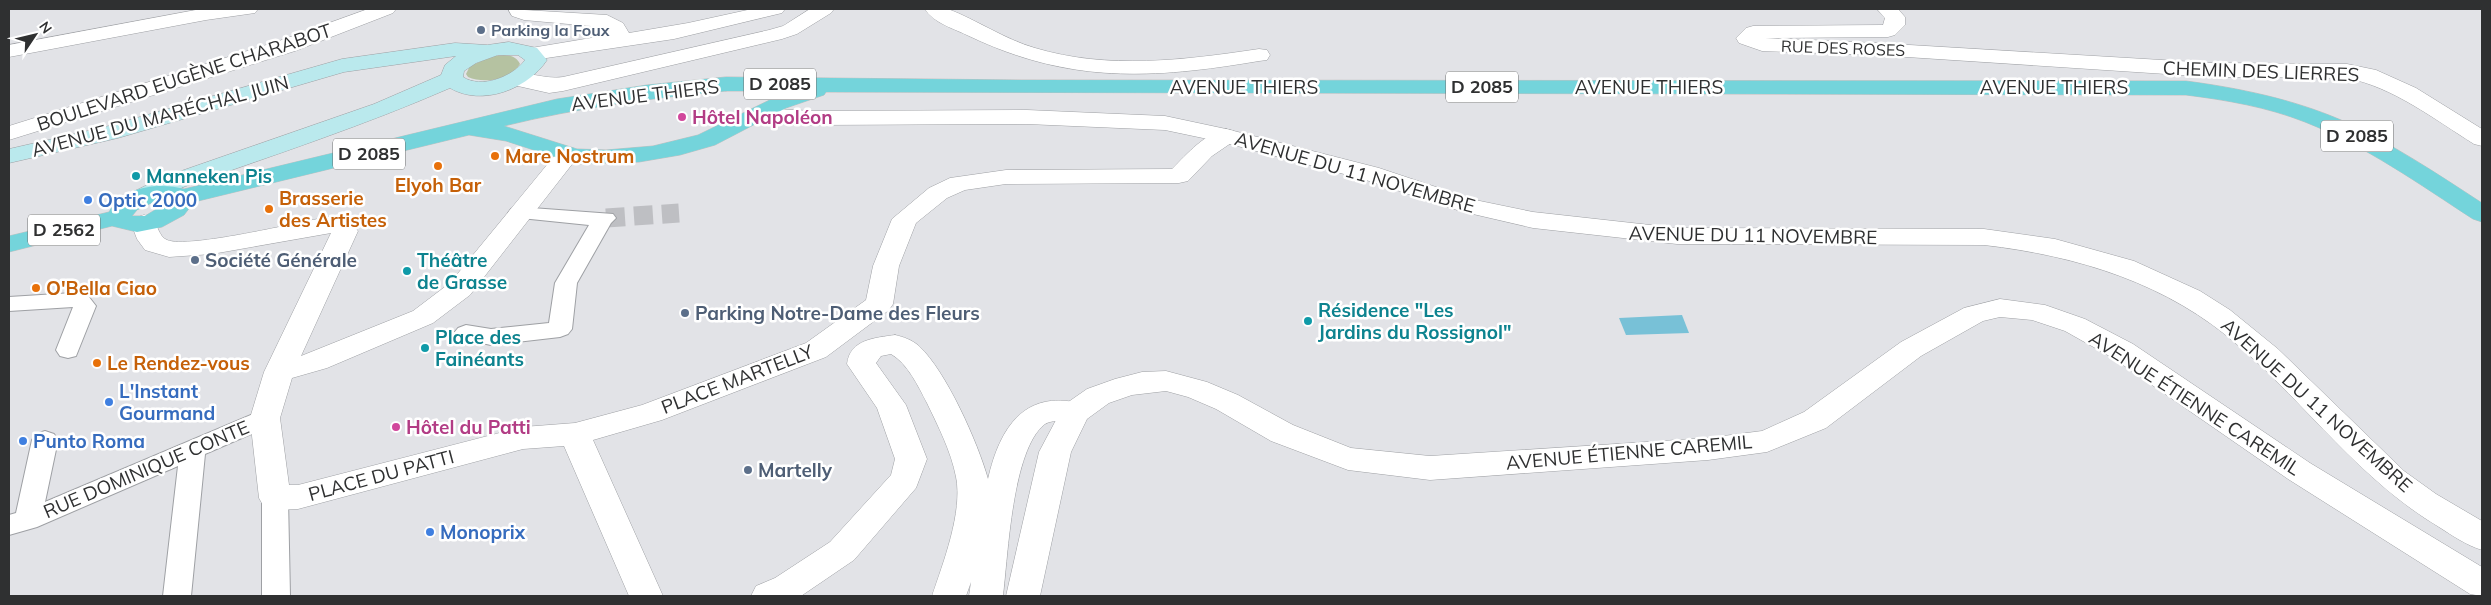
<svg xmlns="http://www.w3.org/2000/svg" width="2491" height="605" font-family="Mulish,sans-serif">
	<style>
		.green { fill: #b5c2a1 }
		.water { fill: #78c1d7 }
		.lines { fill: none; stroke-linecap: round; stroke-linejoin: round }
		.pedestrian-tunnel { stroke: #bebfc3; stroke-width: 19; stroke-dasharray: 19 9; stroke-linecap: butt }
		.pedestrian-casing { stroke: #9ea0a4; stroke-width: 2 }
		.minor-casing { stroke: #9ea0a4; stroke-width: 1 }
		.tertiary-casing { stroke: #9ea0a4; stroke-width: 1 }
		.secondary-casing { stroke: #9ea0a4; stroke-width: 1 }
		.primary-casing { stroke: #c1c1c1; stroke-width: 1 }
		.pedestrian { fill: #fff; fill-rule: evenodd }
		.minor { fill: #fff; fill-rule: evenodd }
		.tertiary { fill: #fff; fill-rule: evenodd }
		.secondary { fill: #bae9ed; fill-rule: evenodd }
		.primary { fill: #74d4db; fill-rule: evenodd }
		.service-dot { fill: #5c6f8a; stroke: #fff; stroke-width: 2 }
		.hotel-dot { fill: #d1479c; stroke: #fff; stroke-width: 2 }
		.food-dot { fill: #e8710a; stroke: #fff; stroke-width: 2 }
		.culture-dot { fill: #0f9aa8; stroke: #fff; stroke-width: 2 }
		.shop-dot { fill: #3f7fe0; stroke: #fff; stroke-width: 2 }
		.labels { text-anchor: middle; stroke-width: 5; stroke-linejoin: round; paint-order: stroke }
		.far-service-label { font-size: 16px; font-weight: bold; fill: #4e5e75; stroke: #fff; text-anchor: start }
		.far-street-label { font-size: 16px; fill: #2f3031; stroke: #fff }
		.shield { fill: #fff; stroke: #6d6e6f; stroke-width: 1 }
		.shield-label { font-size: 18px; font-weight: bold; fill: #2f3031 }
		.street-label { font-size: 19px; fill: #2f3031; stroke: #fff }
		.hotel-label { font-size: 19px; font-weight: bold; fill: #b23c85; stroke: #fff; text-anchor: start }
		.food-label { font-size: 19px; font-weight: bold; fill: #c56008; stroke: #fff; text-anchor: start }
		.culture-label { font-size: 19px; font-weight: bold; fill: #0d838f; stroke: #fff; text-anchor: start }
		.shop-label { font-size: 19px; font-weight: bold; fill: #366cbe; stroke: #fff; text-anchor: start }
		.service-label { font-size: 19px; font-weight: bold; fill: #4e5e75; stroke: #fff; text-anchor: start }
	</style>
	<rect width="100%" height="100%" fill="#e2e3e7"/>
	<path class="green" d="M493 56C503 55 515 53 520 64 510 80 484 84 468 77L466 74 470 66Z"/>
	<path class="water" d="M1682 315 1689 333 1626 335 1619 318Z"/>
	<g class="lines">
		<path class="pedestrian-tunnel" d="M606 218 679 213"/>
		<defs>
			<path id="pedestrian" d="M518 207 613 214 616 218 611 223 577 283 572 329 568 334 560 337 491 345 458 338 454 333 458 328 466 325 491 329 549 323 555 283 589 225 511 217 508 213 511 209Z
				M73 293 89 297 96 306 76 356 68 358 60 356 56 350 73 307 9 311V297Z
				M265 409 274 412 277 418 274 424 205 454 191 596H163L178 466 37 527 9 535V515L16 513 32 440 36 434 45 431 54 434 58 440 45 502Z
				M275 488 284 491 288 498 290 596H262V498L266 491Z"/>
			<path id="minor" d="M201 9H258L255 13 206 20 9 57V45Z
				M368 9H396L393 13 295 51 9 140V126L279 41Z
				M508 9 607 15 623 23 629 33 688 23 752 9H785L782 13 674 39 533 60 525 59 522 54 525 49 609 35 602 27 524 20 512 16Z
				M810 9H834L831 13 797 34 782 39 563 91 549 93 509 84 506 79 509 74C526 70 544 80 563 77L769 30 783 26Z
				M925 9C931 9 942 7 948 9 977 20 1004 39 1035 48 1108 70 1185 60 1259 49L1267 50 1270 55 1267 60 1259 61C1152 79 1070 84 969 36 955 29 933 23 925 9Z
				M1877 9H1898L1905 17V25L1895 35 1888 37 1765 38 1876 43 2212 63 2347 64 2376 70 2416 88 2482 129V146L2474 144C2434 119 2393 87 2347 78L2212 77 1876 55 1762 51 1739 43 1736 38 1746 28 1753 26 1883 25 1885 18Z
				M1226 129 1234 131 1238 136 1234 141 1212 156 1188 181 1179 183 1006 184 965 190 947 198 916 223 899 266 893 304 889 310 826 357 662 420 593 440 663 596H629L564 446 523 449 298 509 275 510 264 507 259 498 250 418 264 372 331 233 212 254 169 257 145 250 137 239 131 223 135 218 144 215 153 218C157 224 159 237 167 240 188 249 299 222 328 217 341 219 350 220 358 231L301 356 413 311 450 283 560 149 568 147 576 149 580 154 470 295 433 323 327 368 292 378 280 418 289 485H298L523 427 575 423 642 405 806 343 866 300 873 266 892 219 929 188 950 178 1006 170 1172 169C1188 153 1204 134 1226 129Z
				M895 335C904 337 912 340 919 346 946 371 978 443 988 479 1000 426 1026 387 1086 405L1090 412 1086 419C1074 423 1054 418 1045 424 1012 449 1008 556 1003 596H969L971 582 966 596H932C943 563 963 512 956 477 951 451 938 426 927 403 918 386 908 364 891 354L881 356 876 363 906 405 927 459 916 488 854 560 801 596H751L756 586 775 578 830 542 891 475 895 459 877 408 847 364C850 339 875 338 895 335Z"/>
			<path id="tertiary" d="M759 108 813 111 1027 110 1165 116 1226 129 1379 168 1475 200 1533 212 1677 228 1984 229 2055 239 2134 261 2200 291 2230 310 2278 349 2404 471 2436 494 2482 521V550C2466 545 2453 536 2439 527 2360 480 2308 406 2240 347 2168 283 2078 256 1984 245L1677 244 1533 228 1460 211 1363 179 1222 142 1165 130 1027 124 813 125 751 120 747 115 751 110Z
				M2000 299 2045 305 2085 319 2133 344 2310 463 2482 567V596L2470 594 2288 479 2113 358 2065 331 2032 320 2000 317 1983 321 1921 356 1826 428 1767 452 1708 460 1430 480 1348 470 1271 441 1216 409 1188 397 1166 391 1132 395 1109 403 1087 419 1071 452 1040 596H1006L1039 452 1064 405 1087 389 1115 379 1142 372 1166 371 1207 382 1238 395 1293 425 1351 448 1430 456 1708 438 1762 431 1804 412 1901 342 1964 308Z"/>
			<path id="secondary" d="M509 42 537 48 547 60C528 89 482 107 450 88 365 125 277 154 189 185 170 191 150 209 129 204L125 199 129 194 161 178 374 104 441 75 445 65 456 56 344 72 118 138 9 163V149L105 127 342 59 455 43 487 45ZM498 55H518L525 60C513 77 481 89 463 77L464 71 476 63Z"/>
			<path id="primary" d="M726 77 1022 80 2186 81C2239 88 2292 99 2341 120 2391 143 2436 173 2482 203V222L2473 219C2419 184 2366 146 2305 122 2267 107 2226 100 2186 95L826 92 824 95 786 108 715 145 680 155 639 162 577 164 506 141 469 135 194 202 184 215 162 227 137 232 112 226 9 252V236L109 212C123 187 158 182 184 189L557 99 647 85ZM726 91H788L698 135 653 146 606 150 577 149 504 126C577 108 651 98 726 91ZM156 201 168 202 145 216H132L137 210Z"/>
		</defs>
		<use href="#pedestrian" class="pedestrian-casing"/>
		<use href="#minor" class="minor-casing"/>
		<use href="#tertiary" class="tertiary-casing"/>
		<use href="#secondary" class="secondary-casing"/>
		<use href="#primary" class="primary-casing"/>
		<use href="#pedestrian" class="pedestrian"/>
		<use href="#minor" class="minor"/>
		<use href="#tertiary" class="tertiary"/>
		<use href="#secondary" class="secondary"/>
		<use href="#primary" class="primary"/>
	</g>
	<g class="service-dot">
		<circle cx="481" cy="30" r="5"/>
		<circle cx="195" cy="260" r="5"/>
		<circle cx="685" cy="313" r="5"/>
		<circle cx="748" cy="470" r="5"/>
	</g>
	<g class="hotel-dot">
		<circle cx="682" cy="117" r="5"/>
		<circle cx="396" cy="427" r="5"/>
	</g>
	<g class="food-dot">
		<circle cx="495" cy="156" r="5"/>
		<circle cx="438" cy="166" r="5"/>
		<circle cx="269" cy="209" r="5"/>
		<circle cx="36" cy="288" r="5"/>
		<circle cx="97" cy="363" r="5"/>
	</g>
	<g class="culture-dot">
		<circle cx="136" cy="176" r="5"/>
		<circle cx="407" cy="271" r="5"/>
		<circle cx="1308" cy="321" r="5"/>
		<circle cx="425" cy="348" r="5"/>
	</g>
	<g class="shop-dot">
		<circle cx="88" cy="200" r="5"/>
		<circle cx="109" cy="402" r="5"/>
		<circle cx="23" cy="441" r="5"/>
		<circle cx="430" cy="532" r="5"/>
	</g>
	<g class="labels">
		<g class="far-service-label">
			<text x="491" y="36">Parking la Foux</text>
		</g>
		<g class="far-street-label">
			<text transform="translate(1843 48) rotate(2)" y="6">RUE DES ROSES</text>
		</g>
		<g class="shield">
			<rect x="744" y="68.5" width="72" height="31" rx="4"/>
			<rect x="1446" y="71.5" width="72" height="31" rx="4"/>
			<rect x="2321" y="120.5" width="72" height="31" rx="4"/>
			<rect x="333" y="138.5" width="72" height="31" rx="4"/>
			<rect x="28" y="214.5" width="72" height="31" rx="4"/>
		</g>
		<g class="shield-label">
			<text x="780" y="90">D 2085</text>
			<text x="1482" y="93">D 2085</text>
			<text x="2357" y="142">D 2085</text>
			<text x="369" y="160">D 2085</text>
			<text x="64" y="236">D 2562</text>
		</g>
		<g class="street-label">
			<text transform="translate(2261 71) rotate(2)" y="7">CHEMIN DES LIERRES</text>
			<text transform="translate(184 77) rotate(-18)" y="7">BOULEVARD EUGÈNE CHARABOT</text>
			<text x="1244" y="94">AVENUE THIERS</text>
			<text x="1649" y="94">AVENUE THIERS</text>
			<text x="2054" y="94">AVENUE THIERS</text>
			<text transform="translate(645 95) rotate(-7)" y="7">AVENUE THIERS</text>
			<text transform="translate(160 116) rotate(-15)" y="7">AVENUE DU MARÉCHAL JUIN</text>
			<text transform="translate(1355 172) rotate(16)" y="7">AVENUE DU 11 NOVEMBRE</text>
			<text transform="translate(1753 235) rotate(1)" y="7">AVENUE DU 11 NOVEMBRE</text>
			<text transform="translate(737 379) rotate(-21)" y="7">PLACE MARTELLY</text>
			<text transform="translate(2195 403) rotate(33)" y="7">AVENUE ÉTIENNE CAREMIL</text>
			<text transform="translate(2317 405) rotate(42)" y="7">AVENUE DU 11 NOVEMBRE</text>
			<text transform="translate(1629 452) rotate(-5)" y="7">AVENUE ÉTIENNE CAREMIL</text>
			<text transform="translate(146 469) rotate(-23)" y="7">RUE DOMINIQUE CONTE</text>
			<text transform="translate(381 475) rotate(-15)" y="7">PLACE DU PATTI</text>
		</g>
		<g class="hotel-label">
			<text x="692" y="124">Hôtel Napoléon</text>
			<text x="406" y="434">Hôtel du Patti</text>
		</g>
		<g class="food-label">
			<text x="505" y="163">Mare Nostrum</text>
			<text x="438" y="192" text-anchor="middle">Elyoh Bar</text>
			<text x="279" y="205">Brasserie<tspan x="279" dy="22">des Artistes</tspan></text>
			<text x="46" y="295">O'Bella Ciao</text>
			<text x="107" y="370">Le Rendez-vous</text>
		</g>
		<g class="culture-label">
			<text x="146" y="183">Manneken Pis</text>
			<text x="417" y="267">Théâtre<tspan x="417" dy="22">de Grasse</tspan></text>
			<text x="1318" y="317">Résidence "Les<tspan x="1318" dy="22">Jardins du Rossignol"</tspan></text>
			<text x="435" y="344">Place des<tspan x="435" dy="22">Fainéants</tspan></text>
		</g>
		<g class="shop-label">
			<text x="98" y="207">Optic 2000</text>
			<text x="119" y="398">L'Instant<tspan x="119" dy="22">Gourmand</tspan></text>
			<text x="33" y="448">Punto Roma</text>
			<text x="440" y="539">Monoprix</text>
		</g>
		<g class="service-label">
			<text x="205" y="267">Société Générale</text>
			<text x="695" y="320">Parking Notre-Dame des Fleurs</text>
			<text x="758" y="477">Martelly</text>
		</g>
	</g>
	<rect width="2491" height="605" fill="none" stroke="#2f3031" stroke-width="20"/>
	<g transform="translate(35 35) rotate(55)" stroke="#ffffff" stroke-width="4" paint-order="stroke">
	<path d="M0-4L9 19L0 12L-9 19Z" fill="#2f3031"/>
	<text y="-8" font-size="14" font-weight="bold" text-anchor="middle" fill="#2f3031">N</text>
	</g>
</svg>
